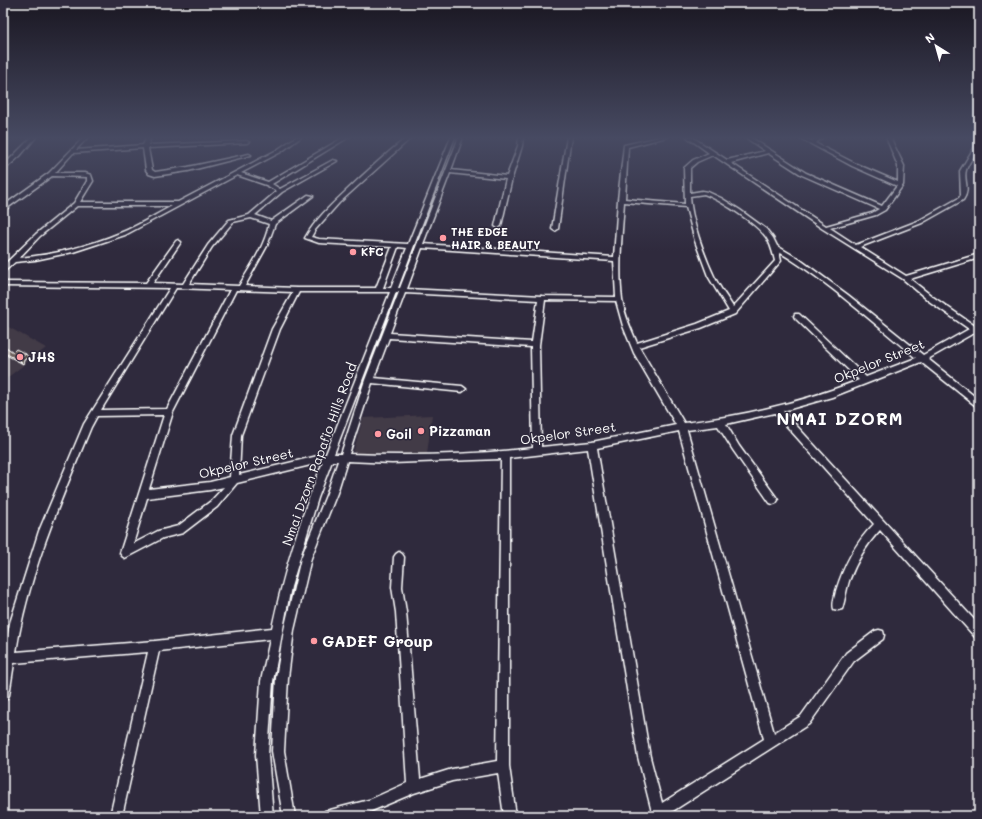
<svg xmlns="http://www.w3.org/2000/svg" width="982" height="819" font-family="Mali,sans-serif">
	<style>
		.built { fill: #423a46 }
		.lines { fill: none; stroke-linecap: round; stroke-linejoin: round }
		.minor-casing { stroke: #fff; stroke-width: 3 }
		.minor { fill: #2f2a3d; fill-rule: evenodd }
		.wall { fill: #5e534f; stroke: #fff }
		.shaded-wall { fill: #4c4440; stroke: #fff }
		.building { fill: #6d615c; stroke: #fff }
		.poi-dot { fill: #ff9aa2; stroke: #2f2a3d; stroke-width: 1.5 }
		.labels { text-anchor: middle; stroke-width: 3; stroke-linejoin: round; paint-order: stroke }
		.far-poi-label { font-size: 11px; font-weight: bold; fill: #fff; stroke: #2f2a3d; text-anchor: start }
		.poi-label { font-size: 13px; font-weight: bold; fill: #fff; stroke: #2f2a3d; text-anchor: start }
		.street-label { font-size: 13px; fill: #fff; stroke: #2f2a3d }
		.near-poi-label { font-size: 16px; font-weight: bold; fill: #fff; stroke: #2f2a3d; text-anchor: start }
		.district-label { font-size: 17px; font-weight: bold; letter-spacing: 1px; fill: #fff; stroke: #2f2a3d }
	</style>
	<rect width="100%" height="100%" fill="#2f2a3d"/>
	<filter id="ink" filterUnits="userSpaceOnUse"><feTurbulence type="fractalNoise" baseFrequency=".025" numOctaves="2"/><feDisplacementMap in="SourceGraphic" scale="8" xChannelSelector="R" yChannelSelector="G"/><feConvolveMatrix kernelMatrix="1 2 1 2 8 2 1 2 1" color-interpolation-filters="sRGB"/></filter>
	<g filter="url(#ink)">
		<path class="built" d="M3 324 46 348 3 381Z
			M432 415 427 454 353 453 363 418Z"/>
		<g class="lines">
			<defs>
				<path id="minor" d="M32 137H36L20 156 3 171V166Z
					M84 137H88L76 150 143 145 147 137H151L148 145 247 141 249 142 247 143 148 148 152 170 155 172 188 167 249 154 251 155 188 171 155 176 149 174 146 170 143 148 73 153 55 173H85L91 175 93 181 80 202H178L277 150 296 137H301L281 152 241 173 268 182 344 137H349L272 184 280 189 333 160 337 161 282 192 255 215 271 221 308 195 313 196 275 224 267 246 245 286 297 288H376L392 247 319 243 305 238C315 220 330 206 345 192 365 173 386 154 407 137H412L339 203 315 230 311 237 319 239 408 244 451 137H455L398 288H400L459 137H463L451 170 507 176 518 146 519 137H523L522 146 512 178 501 226 498 228 495 226 506 179 450 173 423 244 614 257 618 200 624 145 660 137H667L628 147 625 199 685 204 684 168 693 160 709 153 687 137H692L727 160 765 151 745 137H750L806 173 882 206 897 186 852 166 798 137H803L812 141 818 137H823L815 143 856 164 898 182V166L886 137H890L904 166 903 185 885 210 876 215 830 228 856 245 918 221 959 198 961 195 960 171 975 146 974 137H978C981 152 971 156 966 170 963 181 971 189 963 200L922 223 860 247 906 276 979 254V258L910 279 933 297 975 326 979 325V330L928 359 979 400V407L976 406 921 362 832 397 783 411 979 625V638L975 637 880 530C866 545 856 562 849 581 846 590 845 600 842 609L838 610 834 609C832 603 835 597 836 591 844 565 855 543 874 524L775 413 726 424 739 446 776 497 778 500 776 503 773 504 770 503 733 450 718 426 687 430 774 733 801 716 846 653 875 631 879 630 883 631 884 635 883 639 854 661 809 724 665 816H653L638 757 588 449 509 458V766L516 816H504L498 773 452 781 414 793 369 812 355 816H324L325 811 330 810 369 800 407 783 396 612 392 587 394 557 396 554 399 552 402 554 404 557 402 587 406 612 420 779 452 769 497 761 501 459 392 463 347 461 337 493 311 558 294 630 288 678 284 751 295 816H283L272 751 276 678 284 630 301 558 327 493 338 461H332L318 498 291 587 273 681 268 755 273 816H261L256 755 261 681 270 639 159 651 122 816H110L148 652 14 663 9 695 7 699 3 701V662L10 623 39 531 84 424 170 288 3 286V282L146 283 176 241 178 240 181 242 153 283 183 284 208 245 229 220 249 215 277 191 266 185 237 175 125 235 73 252 35 260 15 262 5 271 3 272V266L36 234 74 203 87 181V177L52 176 3 211V206L49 173ZM768 153 802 175 879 209 872 213 826 226 731 163ZM713 155 823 229 903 279 929 301 969 329 923 355 848 295 799 259 777 246 773 238 766 229 740 210 721 198 708 192 702 191 690 193V168L697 162ZM704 194C719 199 757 224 766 237 771 244 773 253 775 261L733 307C727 297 719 287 714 276 704 255 691 219 690 196ZM624 202 686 207 695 241 708 276 729 311 697 324 637 343C631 329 624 314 622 299 618 267 622 234 624 202ZM77 206H172C155 215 138 226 120 233 89 246 53 255 19 258L40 236ZM251 218 269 224C265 246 250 267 239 286L189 284 212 247 233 222ZM398 247 407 248 391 288H383ZM422 248 614 261 616 297 542 296 407 289ZM779 252C828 281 872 322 916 358L866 377 799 314H795L794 316 795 318 859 380C803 402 744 416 684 423L639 347 701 328 735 314 780 262 781 261ZM176 288 230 290 167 409 101 410ZM236 290 293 292 272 329 233 435 230 477 210 482 149 489 173 412ZM299 292H390L326 454 239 475 241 435 280 329ZM396 292H399L365 380 341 454H334ZM405 293 538 300 532 342 390 333ZM545 300 616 301 623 326 634 353 676 425 592 442 541 447 539 345ZM389 338 531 347 533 448C472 455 410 456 349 454L372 383 462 392 466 389 462 386 374 378ZM164 415 120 553 122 556 125 558 163 538 183 533 217 507 237 483 323 462C301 516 284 571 272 628L155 641 16 652C28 574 61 500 91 427L97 416ZM679 431 764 739 662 803 650 757 597 448ZM224 487 211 501 178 526 158 531 133 544 147 498 210 490Z
					M567 137H571L558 229 555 231 552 229Z"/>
			</defs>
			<use href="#minor" class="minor-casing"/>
			<use href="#minor" class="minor"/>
		</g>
		<path class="wall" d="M3 345 13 352 28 357 24 360 23 364 6 355 3 357Z"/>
		<path class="shaded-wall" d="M3 352 6 355 3 357Z
			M26 354 28 357 24 360 23 364 20 361 21 357Z"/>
		<path class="building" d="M3 345 13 352 16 349 26 354 21 357 20 361 3 352Z"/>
	</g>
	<linearGradient id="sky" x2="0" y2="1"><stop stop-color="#1a1722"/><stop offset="0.55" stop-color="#474a62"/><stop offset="1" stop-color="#474a62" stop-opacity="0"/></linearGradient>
	<rect width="982" height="251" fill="url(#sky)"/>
	<g class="poi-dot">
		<circle cx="443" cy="238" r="4"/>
		<circle cx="353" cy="252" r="4"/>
		<circle cx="20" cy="357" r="4"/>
		<circle cx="421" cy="431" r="4"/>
		<circle cx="378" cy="434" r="4"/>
		<circle cx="314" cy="641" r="4"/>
	</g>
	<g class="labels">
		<g class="far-poi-label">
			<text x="451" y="236">THE EDGE<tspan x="451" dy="13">HAIR &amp; BEAUTY</tspan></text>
			<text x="361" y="256">KFC</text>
		</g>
		<g class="poi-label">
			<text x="28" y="362">JHS</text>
			<text x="429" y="436">Pizzaman</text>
			<text x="386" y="439">Goil</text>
		</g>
		<g class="street-label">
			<text transform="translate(879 361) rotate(-22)" y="5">Okpelor Street</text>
			<text transform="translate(568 433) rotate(-8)" y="5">Okpelor Street</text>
			<text transform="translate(319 454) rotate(-70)" y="5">Nmai Dzorn Papafio Hills Road</text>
			<text transform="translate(246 463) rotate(-13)" y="5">Okpelor Street</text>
		</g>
		<g class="near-poi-label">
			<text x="322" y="647">GADEF Group</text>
		</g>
		<g class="district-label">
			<text x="840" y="425">NMAI DZORM</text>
		</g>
	</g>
	<rect width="982" height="819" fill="none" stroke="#2f2a3d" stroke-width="16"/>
	<rect x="8" y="8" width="966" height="803" fill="none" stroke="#fff" stroke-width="1.5" filter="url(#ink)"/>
	<g transform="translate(936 46) rotate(323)" stroke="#2f2a3d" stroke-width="3" paint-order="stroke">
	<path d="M0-3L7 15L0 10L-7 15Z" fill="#ffffff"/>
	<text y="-6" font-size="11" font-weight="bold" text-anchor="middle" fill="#ffffff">N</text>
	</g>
</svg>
